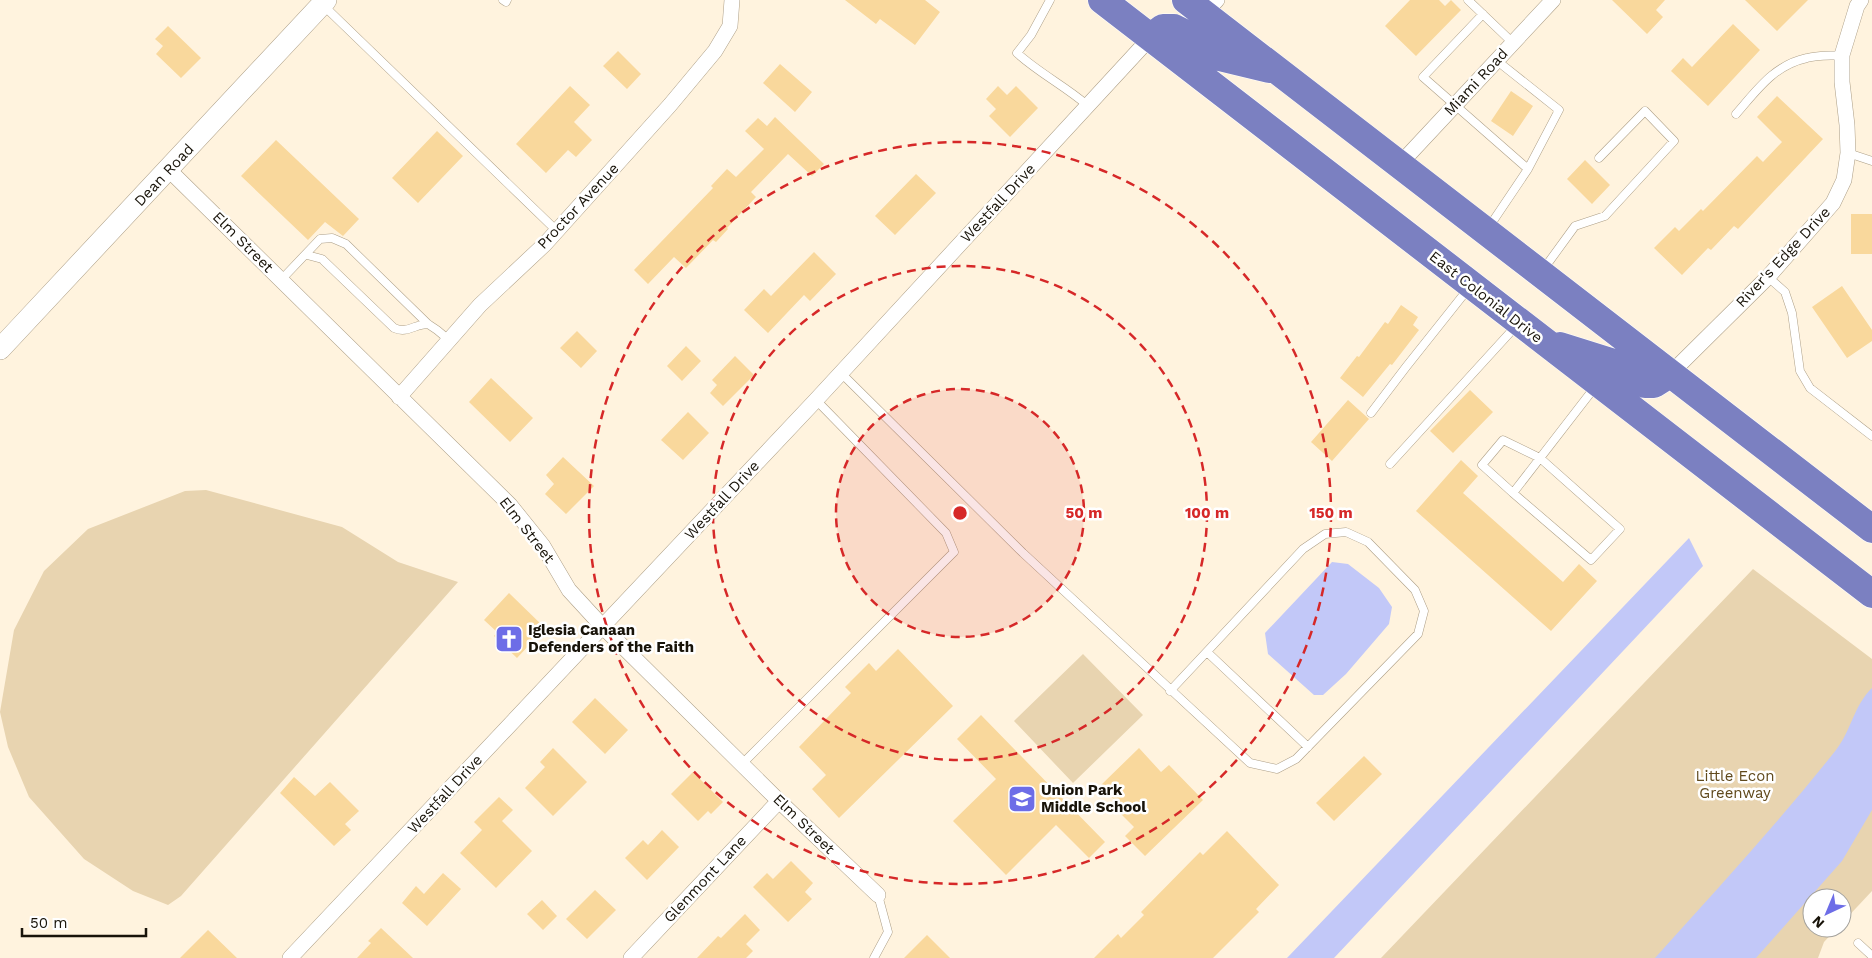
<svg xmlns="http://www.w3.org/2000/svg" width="1872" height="958" font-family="'Work Sans',sans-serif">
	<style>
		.green { fill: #e8d4b0 }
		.water { fill: #c2c8f8 }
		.building { fill: #f9d89c }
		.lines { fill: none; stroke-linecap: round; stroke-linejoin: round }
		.lane-casing { stroke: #ad9f87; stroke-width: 9 }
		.street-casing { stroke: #ad9f87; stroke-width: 16 }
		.secondary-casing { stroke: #ad9f87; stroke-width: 22 }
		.highway-casing { stroke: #fff; stroke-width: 29 }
		.lane { stroke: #fff; stroke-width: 8 }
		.street { stroke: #fff; stroke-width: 15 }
		.secondary { stroke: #fff; stroke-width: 21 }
		.highway { stroke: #7b80c1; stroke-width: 28 }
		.ring { fill: none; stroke: #d62828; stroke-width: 2.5; stroke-dasharray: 9 6 }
		.labels { text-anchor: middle; stroke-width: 5; stroke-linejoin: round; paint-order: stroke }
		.street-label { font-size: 15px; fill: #181309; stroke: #fff }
		.poi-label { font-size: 15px; font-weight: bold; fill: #181309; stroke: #fff; text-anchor: start }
		.park-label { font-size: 15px; fill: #60491c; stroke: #fff }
		.centre { fill: #d62828; stroke: #fff; stroke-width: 2.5 }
		.ring-label { font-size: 15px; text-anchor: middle; font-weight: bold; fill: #d62828; stroke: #fff; stroke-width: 5; stroke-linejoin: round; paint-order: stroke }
	</style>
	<rect width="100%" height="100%" fill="#fff3de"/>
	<path class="green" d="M206 490 342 527 398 562 458 582 181 896 168 905 133 891 84 859 29 797 8 747 0 712 14 630 44 571 88 529 185 491Z
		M1753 569 1872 659V891L1842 923V898H1812V928H1837L1824 942 1818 958H1381Z
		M1083 654 1143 715 1073 783 1014 721Z"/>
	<path class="water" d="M1689 538 1703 566 1334 958H1287Z
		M1332 562 1348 564 1379 588 1392 607 1389 624 1346 674 1323 695H1314L1268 654 1265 633Z
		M1872 688V810L1842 861 1756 958H1655C1716 890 1779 822 1836 750 1851 731 1854 705 1872 688Z"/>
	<path class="building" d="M845 0H925L940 12 915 45 880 19 876 24Z
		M1410 0H1439L1445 6 1451 0 1461 10 1416 56 1385 26Z
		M1612 0H1665L1656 10 1663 17 1647 34Z
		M1745 0H1808L1777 31Z
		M1733 24 1760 50 1708 106 1671 71 1683 58 1692 67Z
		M168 26 201 58 181 78 156 54 163 46 155 39Z
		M618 51 641 74 627 89 603 66Z
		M780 64 812 92 795 112 763 83Z
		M570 86 590 105 574 122 592 140 576 157 568 150 546 173 516 144Z
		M998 86 1007 95 1016 86 1038 108 1010 137 989 116 996 109 986 99Z
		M1511 91 1533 106 1513 136 1491 121Z
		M1777 96 1823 139 1738 229 1734 226 1711 250 1708 248 1682 275 1654 248 1675 227 1679 231 1701 209 1703 211 1757 156 1763 162 1782 142 1757 117Z
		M775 117 824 164 812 176 788 154 751 192 756 197 727 228 728 229 716 242 713 240 686 268 674 257 648 284 634 270 713 188 711 186 727 169 736 177 764 149 745 131 758 118 767 126Z
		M437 131 463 156 418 203 392 178Z
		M276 140 359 219 343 236 325 222 308 240 241 176Z
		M1585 160 1610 185 1592 204 1567 179Z
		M916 174 936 193 895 235 875 216Z
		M1851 214H1872V254H1851Z
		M814 252 836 274 810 301 804 295 768 333 744 310 764 289 771 296Z
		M1842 286 1872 330V341L1847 358 1812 307Z
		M1401 305 1418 317 1413 325 1419 330 1392 365 1390 364 1363 397 1340 378 1357 356 1359 357 1385 322 1388 324Z
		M577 331 597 351 581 368 560 348Z
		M686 346 701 361 682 381 667 366Z
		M735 356 754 375 723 406 710 393 717 385 712 380Z
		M491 378 533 418 510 442 469 402Z
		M1470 390 1493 412 1453 453 1430 431Z
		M1348 400 1369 419 1332 461 1311 442Z
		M688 412 709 433 683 460 661 440Z
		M563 457 594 486 566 514 545 494 554 484 546 475Z
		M1461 460 1478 476 1463 493 1563 582 1579 564 1597 581 1551 631 1416 511Z
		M509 593 545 628 517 658 494 636 497 632 484 620Z
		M898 649 953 706 839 818 812 789 826 775 799 747 851 693 845 687 869 663 876 671Z
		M595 698 628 730 605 754 572 722Z
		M981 715 1105 842 1089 858 1056 825 1006 875 953 821 996 779 957 739Z
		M553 748 587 782 553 816 525 788 545 767 540 762Z
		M1139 748 1161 772 1169 765 1203 800 1145 856 1125 836 1134 827 1113 806 1117 802 1100 786Z
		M1364 756 1382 774 1334 821 1316 803Z
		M693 772 723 802 711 814 708 811 698 821 671 794Z
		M294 777 315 796 330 782 359 811 345 824 351 830 334 846 280 793Z
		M499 797 513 810 502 821 532 851 496 888 460 853 482 830 474 822Z
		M662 830 679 847 647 880 625 858 643 840 648 845Z
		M1227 831 1279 885 1256 909 1259 912 1213 958H1094L1118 934 1121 938 1144 915 1141 912 1200 852 1203 855Z
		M791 861 813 883 805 892 812 899 788 922 753 887 767 873 773 879Z
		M443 873 461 889 427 926 402 903 416 886 424 894Z
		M595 890 616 910 587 939 566 919Z
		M542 900 557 916 543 930 527 914Z
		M745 914 760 930 746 944 753 951 746 958H697L718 936 721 938Z
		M381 928 413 958H357L371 943 368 941Z
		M208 930 237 958H180Z
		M927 935 950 958H904Z"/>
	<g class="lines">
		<defs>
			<path id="lane" d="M503 0 506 2 507 0
				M1050 0 1031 35 1017 53C1039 73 1065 86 1087 105
				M1468 0 1513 43
				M323 5 557 231
				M1483 14 1423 77 1528 169 1489 227
				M1496 60 1559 110 1528 169
				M1736 114C1757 90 1774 65 1807 58 1818 55 1831 56 1842 55
				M1848 153 1872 161
				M307 255 322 259 394 328C407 334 415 324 428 324
				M1543 270 1575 226 1605 216 1674 141 1645 111 1599 158
				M1768 277 1785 292 1792 313 1800 371 1810 388 1872 436
				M281 280 320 239 332 238 346 244 428 324 437 330 449 340
				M841 373 1023 553 1250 763 1277 769 1296 759 1418 634 1424 611 1415 590 1368 542 1346 532 1325 534 1303 549 1170 691
				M1371 413 1406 367 1468 289
				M1390 464 1516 326
				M1513 493 1482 465 1503 440 1540 458 1620 529 1591 560 1513 493 1595 387
				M1207 652 1308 747
				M742 764 954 552 946 533 816 400
				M1858 943 1872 956
				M874 958 888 932 878 895"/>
			<path id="street" d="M1204 14 1217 0
				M1399 165 1553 0
				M169 170 510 505 543 546 569 590 603 627 779 801 878 895
				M1670 374 1768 277 1833 203 1844 180 1848 153 1847 125 1842 82V55L1857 6 1861 0
				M399 397 480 305 545 244 670 105 715 51 730 26 732 0
				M290 958 816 400 1151 37
				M631 958 779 801"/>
			<path id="secondary" d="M0 349 326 0"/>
			<path id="highway" d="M1102 0 1872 594
				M1186 0 1872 529
				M1151 37 1163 28H1174L1184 33 1215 56 1269 69
				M1560 346 1611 362 1645 384H1654L1670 374"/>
		</defs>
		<use href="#lane" class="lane-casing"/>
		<use href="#street" class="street-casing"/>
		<use href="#secondary" class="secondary-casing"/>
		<use href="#highway" class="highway-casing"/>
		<use href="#lane" class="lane"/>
		<use href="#street" class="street"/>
		<use href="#secondary" class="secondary"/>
		<use href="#highway" class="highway"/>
	</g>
	<circle cx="960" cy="513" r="124" fill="#d62828" fill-opacity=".12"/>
	<g class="ring">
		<circle cx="960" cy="513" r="124"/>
		<circle cx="960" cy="513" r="247"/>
		<circle cx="960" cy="513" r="371"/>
	</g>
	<defs>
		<symbol id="church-square" viewBox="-11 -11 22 22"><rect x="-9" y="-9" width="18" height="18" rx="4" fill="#6d6de7" stroke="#fff"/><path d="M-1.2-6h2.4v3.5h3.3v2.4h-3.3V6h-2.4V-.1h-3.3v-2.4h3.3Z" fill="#fff"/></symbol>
		<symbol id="school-square" viewBox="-11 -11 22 22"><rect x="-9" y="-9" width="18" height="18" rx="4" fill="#6d6de7" stroke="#fff"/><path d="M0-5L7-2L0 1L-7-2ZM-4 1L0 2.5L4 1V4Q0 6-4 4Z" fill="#fff"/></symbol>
	</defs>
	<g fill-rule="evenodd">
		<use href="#church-square" x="493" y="623" width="32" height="32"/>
		<use href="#school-square" x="1006" y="783" width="32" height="32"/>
	</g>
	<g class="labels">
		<g class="street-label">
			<text transform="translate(1476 82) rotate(-47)" y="5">Miami Road</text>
			<text transform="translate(164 175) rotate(-47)" y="5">Dean Road</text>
			<text transform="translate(998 203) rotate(-47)" y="5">Westfall Drive</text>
			<text transform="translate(578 206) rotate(-47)" y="5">Proctor Avenue</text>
			<text transform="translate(243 242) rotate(45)" y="5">Elm Street</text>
			<text transform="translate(1783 257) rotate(-47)" y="5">River's Edge Drive</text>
			<text transform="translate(1486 297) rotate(38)" y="5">East Colonial Drive</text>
			<text transform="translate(722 500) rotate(-47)" y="5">Westfall Drive</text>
			<text transform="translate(527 530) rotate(52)" y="5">Elm Street</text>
			<text transform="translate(445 794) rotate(-47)" y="5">Westfall Drive</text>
			<text transform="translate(804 824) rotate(44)" y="5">Elm Street</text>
			<text transform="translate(705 879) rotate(-47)" y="5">Glenmont Lane</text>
		</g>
		<g class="poi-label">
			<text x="528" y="635">Iglesia Canaan<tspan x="528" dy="17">Defenders of the Faith</tspan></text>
			<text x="1041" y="795">Union Park<tspan x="1041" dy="17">Middle School</tspan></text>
		</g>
		<g class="park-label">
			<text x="1735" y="781">Little Econ<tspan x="1735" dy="17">Greenway</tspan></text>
		</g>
	</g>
	<circle cx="960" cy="513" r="8" class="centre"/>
	<g class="ring-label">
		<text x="1084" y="518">50 m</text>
		<text x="1207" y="518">100 m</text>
		<text x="1331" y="518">150 m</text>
	</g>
	<g transform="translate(1827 913) rotate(224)"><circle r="24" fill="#ffffff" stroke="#a3a19d"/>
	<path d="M0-4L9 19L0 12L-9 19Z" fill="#6d6de7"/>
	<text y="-8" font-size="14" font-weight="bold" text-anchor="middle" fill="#181309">N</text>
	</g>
	<path d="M22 928v8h124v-8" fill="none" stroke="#181309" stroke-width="2.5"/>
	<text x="30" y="928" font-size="15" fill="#181309" stroke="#ffffff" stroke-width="4" paint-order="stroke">50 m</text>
</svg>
